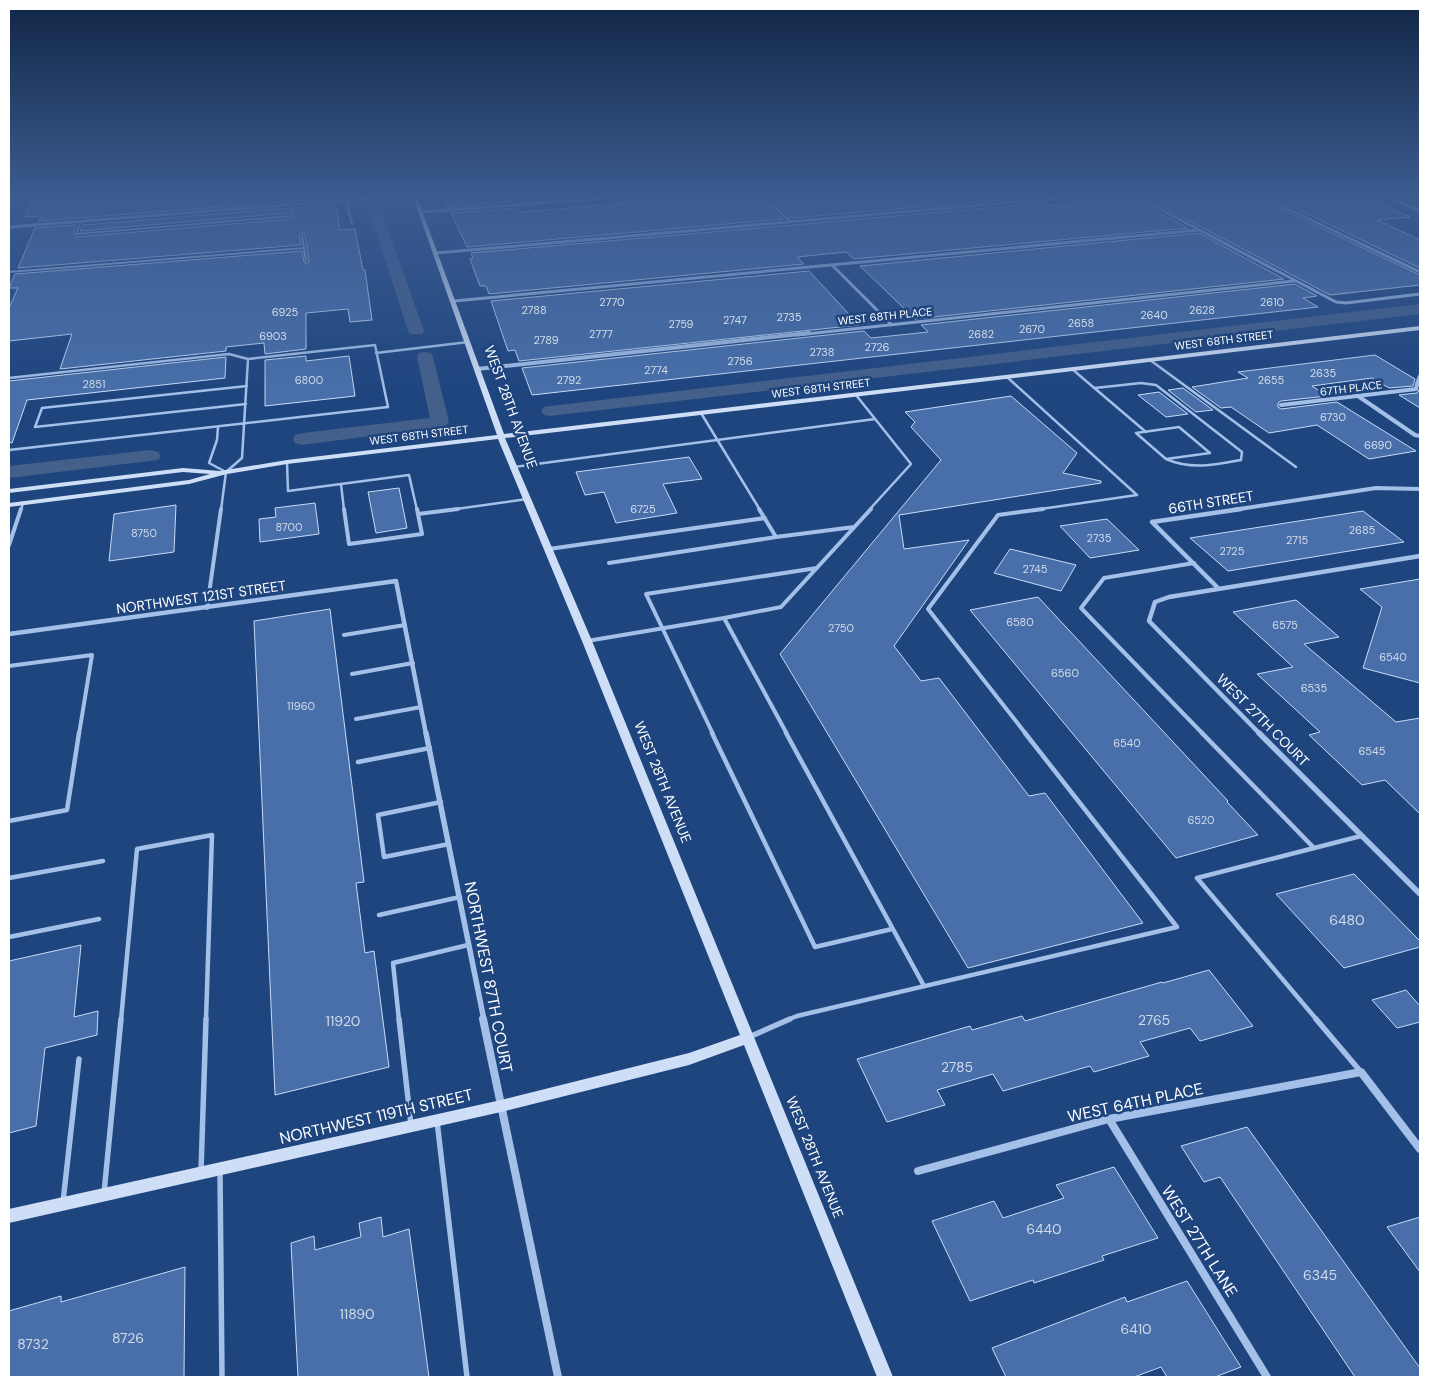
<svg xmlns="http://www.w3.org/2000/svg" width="1429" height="1386" font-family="'DM Sans',sans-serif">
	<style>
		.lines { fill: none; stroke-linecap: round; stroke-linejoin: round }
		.canal { fill: #435f8a; fill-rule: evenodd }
		.building { fill: #486fa9; stroke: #c7dbf6 }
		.lane-far4 { stroke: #a4c0e8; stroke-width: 2 }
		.lane-far3 { stroke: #a4c0e8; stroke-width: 2.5 }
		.lane-far2 { stroke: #a4c0e8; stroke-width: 4 }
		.lane-far1 { stroke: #a4c0e8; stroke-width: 4.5 }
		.lane { stroke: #a4c0e8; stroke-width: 5.5 }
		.street-far4 { stroke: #a4c0e8; stroke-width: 3 }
		.street-far3 { stroke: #a4c0e8; stroke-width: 4 }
		.street-far2 { stroke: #a4c0e8; stroke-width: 4.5 }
		.street-far1 { stroke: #a4c0e8; stroke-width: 5.5 }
		.street { stroke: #a4c0e8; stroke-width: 8 }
		.secondary { fill: #cedef6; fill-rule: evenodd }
		.labels { text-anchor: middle; stroke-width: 5; stroke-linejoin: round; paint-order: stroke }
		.number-label { font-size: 11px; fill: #d1dbea }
		.far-street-label { font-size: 11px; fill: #fff; stroke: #1f457f }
		.street-label { font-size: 14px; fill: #fff; stroke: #1f457f }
		.near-number-label { font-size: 14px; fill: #d1dbea }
		.near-street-label { font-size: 16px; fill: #fff; stroke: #1f457f }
	</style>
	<rect width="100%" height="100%" fill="#1f457f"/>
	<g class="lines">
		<path class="canal" d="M365 197H377L424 331 422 334H410L408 331Z
			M1420 304V314L550 416 544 415 541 411 544 407 550 406Z
			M425 352 431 353 433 357 449 422 446 426 302 445 295 443 293 439 295 435 302 433 430 418 417 357 419 353Z
			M151 450 158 452 161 456 158 460 9 478V466Z"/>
	</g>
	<path class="building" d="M33 197H335L336 198 39 221 41 216 25 217Z
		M444 197H512L514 201 448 207Z
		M697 197H761L783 219 467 247 451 213 518 208 521 212Z
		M769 197H1035L792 218Z
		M1159 197H1199L1202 198 1235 197 1247 202 1262 200 1420 275V285L1330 295 1146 198Z
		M1304 197H1365L1410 217 1377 220 1420 240V268L1276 199Z
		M1134 199 1188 228 854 259 846 252 797 257 804 264 489 294 486 286H480L470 259 473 258 471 253 1045 203V206Z
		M336 204 340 230 355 229 363 270H365L372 320 350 322 348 309 306 313V349L265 354 264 343 226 347V351L60 369 72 334 9 341V308L18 288H9L15 274 302 251 304 262 306 264 309 262 305 235 302 232 299 235 301 245 18 268 35 228 76 225 73 234 76 237 292 219 295 217 293 208Z
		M288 208 289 213 80 231 83 225Z
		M1199 233 1284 279 915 319 860 266Z
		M809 271 859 325 519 361 515 350 508 351 491 301Z
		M1295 284 1317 296 1303 298 1318 307 532 395 522 368 864 331 871 338 928 332 921 325Z
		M1375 355 1415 379 1413 386 1389 388 1372 378 1312 386 1327 396 1281 401 1278 403V407L1281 409 1337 402 1416 451 1369 459 1317 425 1269 433 1231 407 1221 408 1192 387 1248 378 1238 372Z
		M306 356V361L349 356 355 396 265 406V360Z
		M226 357 225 378 27 400 12 443 9 442V381Z
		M1183 388 1213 410 1196 412 1168 390Z
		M1420 388V408L1399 395 1417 393Z
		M1159 392 1188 414 1166 417 1138 395Z
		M1011 396 1077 453 1063 473 1101 481V483L899 515 904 549 969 540 894 646 921 681 939 678 1029 796 1045 793 1143 923 968 968 780 654 941 460 911 427 915 422 905 412Z
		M689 457 702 479 663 484 677 513 616 523 604 492 585 495 576 472Z
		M399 488 407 528 376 533 368 492Z
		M315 503 319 534 260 542 259 519 276 517 275 508Z
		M176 505 174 552 109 561 114 514Z
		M1363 511 1404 542 1228 571 1190 538Z
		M1107 519 1139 550 1090 558 1060 526Z
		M1010 549 1076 565 1061 591 994 573Z
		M1420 579V683L1363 668 1382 607 1360 589Z
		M1038 597 1228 801 1227 802 1258 835 1176 858 970 610Z
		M1296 600 1339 637 1304 644 1396 722 1420 718V814L1385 780 1362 785 1309 735 1320 732 1257 674 1293 667 1233 612Z
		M330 609 364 882 356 883 365 953 374 951 389 1067 275 1095 254 621Z
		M1354 874 1420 941V947L1344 968 1276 894Z
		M81 945 74 1017 98 1011 97 1035 45 1048 36 1126 9 1133V961Z
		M1209 970 1253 1026 1200 1041 1190 1028 1140 1042 1149 1056 1094 1072 1090 1066 1003 1091 993 1074 937 1090 945 1105 887 1122 857 1059 970 1026 972 1030 1022 1016 1025 1021 1162 982 1163 983Z
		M1406 990 1420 1006V1022L1397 1028 1372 1000Z
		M1247 1127 1420 1368V1377H1355L1220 1177 1204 1182 1181 1146Z
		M1114 1167 1158 1238 1102 1256 1104 1260 1034 1283 1033 1280 970 1301 932 1221 994 1201 1003 1218 1064 1198 1056 1185Z
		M381 1217 383 1237 409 1229 429 1377H298L291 1243 314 1236 315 1250 361 1237 359 1223Z
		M1420 1217V1272L1387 1227Z
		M185 1267 184 1377H9V1311L61 1296V1302Z
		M1187 1281 1241 1367 1215 1377H1167L1161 1367 1134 1377H1006L992 1348 1125 1297 1127 1302Z"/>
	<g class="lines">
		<path class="lane-far4" d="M346 200 352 224
			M81 221 76 234 292 216 290 204
			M302 235 306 261
			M9 272 304 248"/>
		<path class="lane-far3" d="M376 353 468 342
			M1150 360 1296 467
			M1072 369 1146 432
			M1007 377 1137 495 1034 510
			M9 378 229 354 248 359 375 345 388 407 9 450
			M1095 388 1141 383 1156 385 1242 452 1241 460C1215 465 1191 470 1166 459
			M856 395 911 464 869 510
			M246 404 35 427 42 408 247 386
			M701 413 760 510
			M218 427 217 440 209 463 226 472
			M1179 427 1210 453 1166 459 1136 433Z
			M287 462 288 491 409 475 417 510
			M514 467 875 419
			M341 484 344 510
			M21 510 23 503
			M221 510 226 472 242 458 248 359
			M449 510 527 499"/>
		<path class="lane-far2" d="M344 509 349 544 422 534 418 514
			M417 509 418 514 458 509
			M759 509 776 537 854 527
			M9 545 21 509
			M549 549 765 518
			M609 563 776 537
			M1194 563 1104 578 1081 608 1203 734
			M207 608 221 509
			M724 618 781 607 871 509
			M344 635 405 625
			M587 641 724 618 787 734
			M9 666 92 655 79 734
			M352 674 413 663
			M356 719 421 707
			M713 734 646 594 817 568
			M1026 734 928 609 998 515 1043 509"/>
		<path class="lane-far1" d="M712 733 815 947 892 929
			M786 733 924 986
			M1202 733 1314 848
			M358 762 430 748
			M441 802 378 815 384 857 449 844
			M9 821 67 810 79 733
			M9 878 103 861
			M379 915 460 897
			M9 937 99 919
			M121 1020 137 849 212 835 206 1020
			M399 1020 393 963 468 945
			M787 1020 797 1016 1177 927 1025 733
			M1317 1020 1197 878 1361 836"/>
		<path class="lane" d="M399 1019 411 1125
			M1316 1019 1361 1072
			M749 1037 790 1019
			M437 1121 467 1377
			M201 1171 206 1019
			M220 1171 222 1377
			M104 1193 121 1019
			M63 1202 79 1059"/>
		<path class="street-far4" d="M764 197 790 221
			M1137 197 1336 302 1346 303 1420 294
			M1263 197 1420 272
			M1388 197 1420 211
			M9 202 12 197
			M422 212 618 197
			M9 227 386 197
			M436 253 1072 197
			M833 266 891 324
			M454 301 1198 230
			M797 335 1294 281"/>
		<path class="street-far3" d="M477 369 809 333
			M1417 384 1420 376
			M1358 396 1415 435 1420 436
			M1281 405 1416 389 1417 384H1420
			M1233 510 1376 488 1420 489"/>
		<path class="street-far2" d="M1152 522 1241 509
			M1152 522 1218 588
			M9 634 396 581 426 734
			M1260 734 1149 621 1155 602 1169 597 1420 556"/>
		<path class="street-far1" d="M426 733 484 1020
			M1259 733 1420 894"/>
		<path class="street" d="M483 1019 558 1377
			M1109 1119 1267 1377
			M918 1171 1109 1119 1361 1072 1420 1149"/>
		<path class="secondary" d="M413 197H417L504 434 1420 326V330L505 438 592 641 893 1377H877L744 1045 689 1065 501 1112 9 1223V1209L501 1100 689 1053 740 1035 582 641 498 439 287 464 227 474 189 484 9 507V503L189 480 210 474 183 472 9 493V489L183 468 220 471 287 460 497 435Z"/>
	</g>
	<linearGradient id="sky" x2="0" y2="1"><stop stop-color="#112646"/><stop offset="0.5" stop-color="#3c5c90"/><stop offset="1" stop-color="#3c5c90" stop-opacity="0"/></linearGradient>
	<rect width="1429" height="391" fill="url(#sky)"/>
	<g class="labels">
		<g class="number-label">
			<text x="612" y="306">2770</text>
			<text x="1272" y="306">2610</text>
			<text x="534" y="314">2788</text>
			<text x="1202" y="314">2628</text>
			<text x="285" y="316">6925</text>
			<text x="1154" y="319">2640</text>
			<text x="789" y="321">2735</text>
			<text x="735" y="324">2747</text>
			<text x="1081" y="327">2658</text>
			<text x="681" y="328">2759</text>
			<text x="1032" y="333">2670</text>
			<text x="601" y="338">2777</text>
			<text x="981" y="338">2682</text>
			<text x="273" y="340">6903</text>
			<text x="546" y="344">2789</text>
			<text x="877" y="351">2726</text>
			<text x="822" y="356">2738</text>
			<text x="740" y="365">2756</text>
			<text x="656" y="374">2774</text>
			<text x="1323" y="377">2635</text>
			<text x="309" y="384">6800</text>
			<text x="569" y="384">2792</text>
			<text x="1271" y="384">2655</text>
			<text x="94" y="388">2851</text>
			<text x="1333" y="421">6730</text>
			<text x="1378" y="449">6690</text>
			<text x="643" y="513">6725</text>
			<text x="289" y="531">8700</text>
			<text x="1362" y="534">2685</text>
			<text x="144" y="537">8750</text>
			<text x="1099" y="542">2735</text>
			<text x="1297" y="544">2715</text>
			<text x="1232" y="555">2725</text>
			<text x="1035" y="573">2745</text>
			<text x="1020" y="626">6580</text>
			<text x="1285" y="629">6575</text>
			<text x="841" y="632">2750</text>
			<text x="1393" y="661">6540</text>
			<text x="1065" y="677">6560</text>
			<text x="1314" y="692">6535</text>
			<text x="301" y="710">11960</text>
			<text x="1127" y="747">6540</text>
			<text x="1372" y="755">6545</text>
			<text x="1201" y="824">6520</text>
		</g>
		<g class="far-street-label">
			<text transform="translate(885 316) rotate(-6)" y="4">WEST 68TH PLACE</text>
			<text transform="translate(1224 340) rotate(-7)" y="4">WEST 68TH STREET</text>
			<text transform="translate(821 388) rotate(-7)" y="4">WEST 68TH STREET</text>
			<text transform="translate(1351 388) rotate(-7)" y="4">67TH PLACE</text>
			<text transform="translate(419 435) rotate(-7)" y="4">WEST 68TH STREET</text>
		</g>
		<g class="street-label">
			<text transform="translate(511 407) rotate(70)" y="5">WEST 28TH AVENUE</text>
			<text transform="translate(1211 502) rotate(-9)" y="5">66TH STREET</text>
			<text transform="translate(201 597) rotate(-8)" y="5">NORTHWEST 121ST STREET</text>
			<text transform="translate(1263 720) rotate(45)" y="5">WEST 27TH COURT</text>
			<text transform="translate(663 782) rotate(68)" y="5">WEST 28TH AVENUE</text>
			<text transform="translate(815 1157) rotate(68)" y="5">WEST 28TH AVENUE</text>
		</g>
		<g class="near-number-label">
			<text x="1347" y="925">6480</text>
			<text x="1154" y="1025">2765</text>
			<text x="343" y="1026">11920</text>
			<text x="957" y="1072">2785</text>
			<text x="1044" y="1234">6440</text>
			<text x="1320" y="1280">6345</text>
			<text x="357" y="1319">11890</text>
			<text x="1136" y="1334">6410</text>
			<text x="128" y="1343">8726</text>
			<text x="33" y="1349">8732</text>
		</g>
		<g class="near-street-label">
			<text transform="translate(489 977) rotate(79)" y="6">NORTHWEST 87TH COURT</text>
			<text transform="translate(1135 1102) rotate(-12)" y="6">WEST 64TH PLACE</text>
			<text transform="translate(376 1116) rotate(-13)" y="6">NORTHWEST 119TH STREET</text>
			<text transform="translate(1200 1241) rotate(58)" y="6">WEST 27TH LANE</text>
		</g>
	</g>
	<rect width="1429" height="1386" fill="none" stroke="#ffffff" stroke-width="20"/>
</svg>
